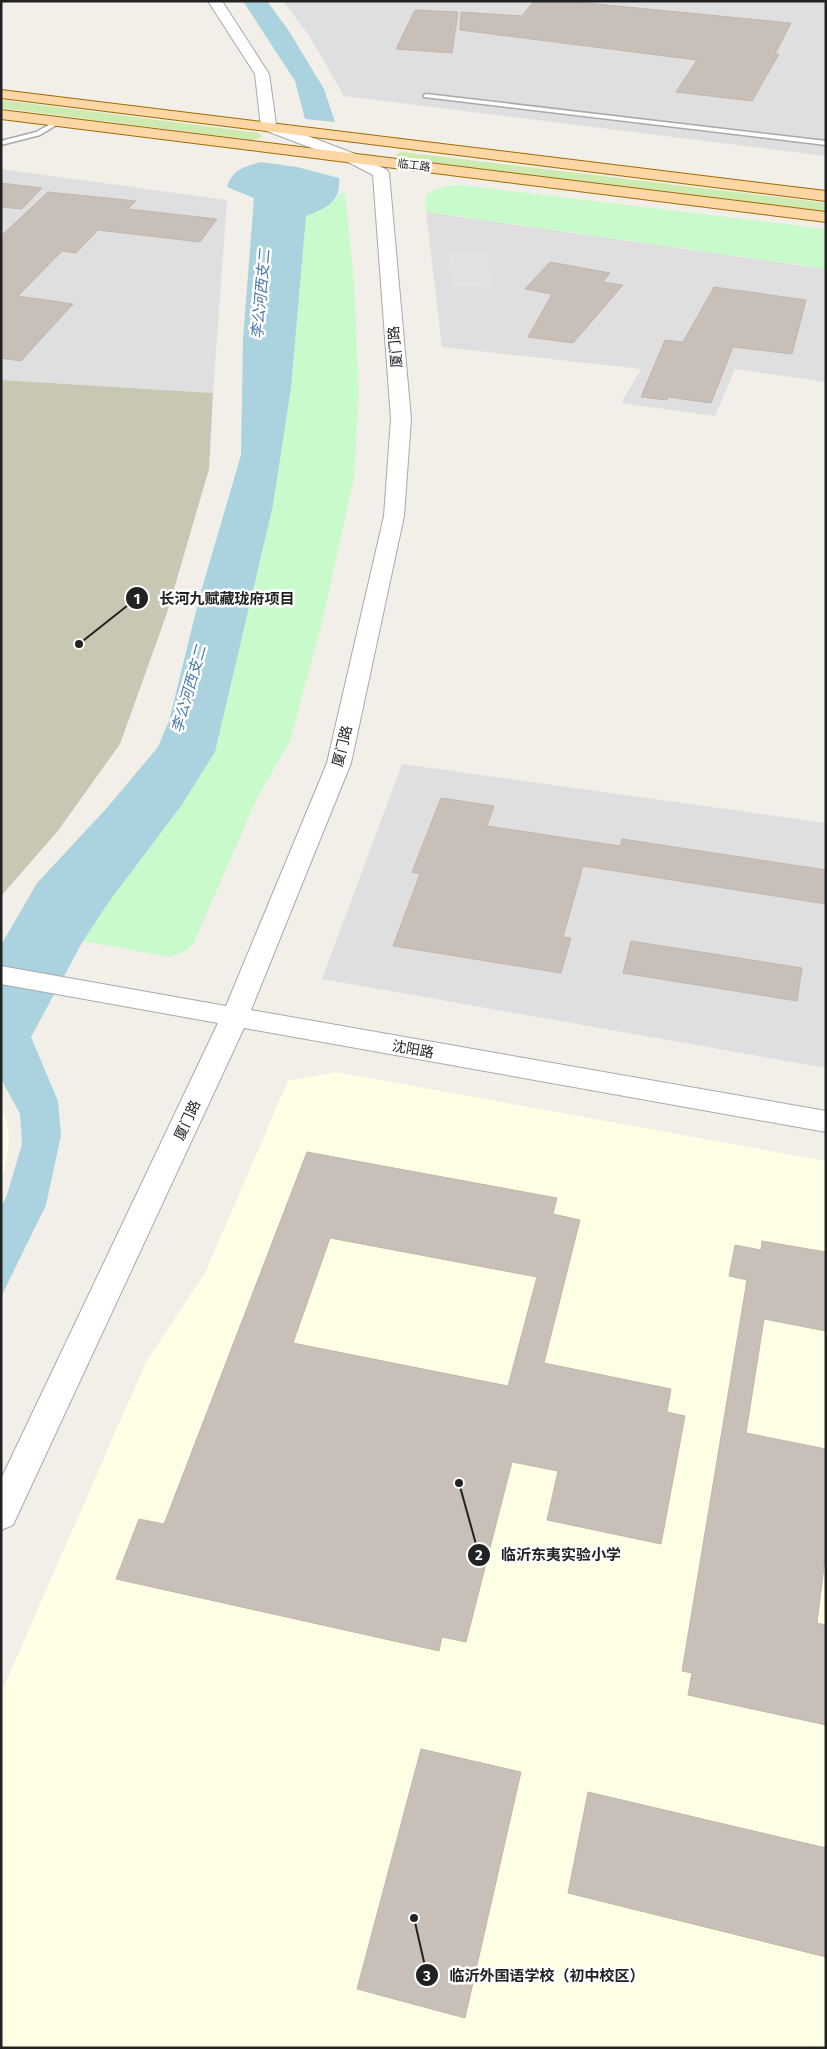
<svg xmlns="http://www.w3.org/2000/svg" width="827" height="2049" font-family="'Fira Sans','Noto Sans SC',sans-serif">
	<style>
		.residential { fill: #e0dfdf }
		.education { fill: #ffffe5 }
		.construction { fill: #c7c7b4 }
		.grass { fill: #cdebb0 }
		.park { fill: #c8facc }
		.parking { fill: #e2e2e2 }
		.water { fill: #aad3df }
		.building { fill: #c7bfb8; stroke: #c4b6ab; fill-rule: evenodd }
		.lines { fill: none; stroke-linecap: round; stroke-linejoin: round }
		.service-casing { stroke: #a9a9a9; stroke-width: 3 }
		.tertiary-casing { stroke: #a9a9a9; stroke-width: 2 }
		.primary-casing { stroke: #a06b00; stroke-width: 2 }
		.service { fill: #fff; fill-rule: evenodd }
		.tertiary { fill: #fff; fill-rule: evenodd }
		.primary { fill: #fcd6a4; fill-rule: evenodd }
		.labels { text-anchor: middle; stroke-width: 5; stroke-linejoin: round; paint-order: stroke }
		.far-street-label { font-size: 11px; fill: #222; stroke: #fff }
		.street-label { font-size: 14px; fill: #222; stroke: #fff }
		.water-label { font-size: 15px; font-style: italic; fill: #4a7aab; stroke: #fff }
		.leader { fill: none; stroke: #222; stroke-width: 2 }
		.callout-dot { fill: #222; stroke: #fff; stroke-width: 2 }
		.mark-label { font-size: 15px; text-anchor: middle; font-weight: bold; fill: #fff }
		.callout-label { font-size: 15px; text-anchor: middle; font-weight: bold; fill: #222; stroke: #fff; stroke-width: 5; stroke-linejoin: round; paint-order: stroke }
	</style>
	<rect width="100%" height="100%" fill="#f2efe9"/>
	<path class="residential" d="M283 1H826V156L344 96 310 37Z
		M1 169 227 200 213 393 1 380Z
		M426 212 826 269V382L735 369 715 416 621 403 641 369 442 347Z
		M402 764 826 823V1068L322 979Z"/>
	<path class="education" d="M336 1072 826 1161V2048H1V1693L146 1362 205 1273 288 1081Z
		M1 1108 6 1117 9 1138 7 1159 1 1181Z"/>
	<path class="construction" d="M1 380 213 393 209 469 167 613 120 744 57 832 1 896Z"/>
	<path class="grass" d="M1 100 259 133 262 137 252 140 1 108Z
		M402 152 826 203V211L402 159 397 157V154Z"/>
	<path class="park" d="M461 185 826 229V269L426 212 425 196C435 186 448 186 461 185Z
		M345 192 354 282 359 393 354 478 322 623 290 741 258 796 198 933 194 943 186 951 170 957 83 941 108 903 181 806 215 752 273 505 291 388 306 216 334 201 340 193Z"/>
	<path class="parking" d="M487 252 492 286 452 287 448 253Z"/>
	<path class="water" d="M243 1H267L289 31 324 89 335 122 305 119 295 81Z
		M260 162 297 167 339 178C341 203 327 207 306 216L291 388 273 505 215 752 181 806 108 903 83 941 31 1037 58 1101 61 1135 46 1205 1 1297V1207L7 1195 22 1144 20 1114 1 1079V945L37 883 105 810 158 747 169 721 200 595 241 455 243 339 254 198 227 187C233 169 243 168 260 162Z"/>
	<path class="building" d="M534 1H566L791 23 775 54H779L752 101 676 92 697 60 460 30 461 12 522 16Z
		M415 10 458 12 452 53 396 49Z
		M1 183 42 188 22 209 1 207Z
		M48 192 136 201 128 209 217 219 200 242 98 230 76 253 62 251 18 296 73 304 21 361 1 358V236Z
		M550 262 610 273 603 282 623 285 573 343 528 337 552 294 525 289Z
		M714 287 806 300 792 354 733 347 711 403 668 397 667 400 641 397 665 340 683 342Z
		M441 798 494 806 487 826 620 846 622 839 826 870V904L583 866 563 937 571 938 561 973 393 946 420 874 412 872Z
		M631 941 802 968 797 1001 623 973Z
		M307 1152 557 1198 553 1214 580 1220 544 1363 671 1389 667 1412 685 1416 661 1544 547 1520 558 1471 512 1462 466 1642 442 1637 439 1651 116 1579 139 1519 164 1524ZM330 1238 537 1277 508 1386 293 1343Z
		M762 1241 826 1252V1331L764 1319 746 1433 826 1449V1550L817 1623 826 1625V1725L688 1695 692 1673 682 1671 747 1280 729 1276 735 1245 761 1250Z
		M421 1749 521 1772 465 2018 357 1989Z
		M588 1792 826 1848V1957L568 1893Z"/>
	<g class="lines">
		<defs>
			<path id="service" d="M426 94 826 141V145L424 97V95Z
				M58 120 63 121 40 135 1 145V141L36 132Z"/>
			<path id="tertiary" d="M208 1H222L269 74 276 124 358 155 387 170 389 173 411 419 404 516 351 763 251 1010 826 1111V1132L244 1028 13 1525 1 1530V1479L218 1023 1 984V966L226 1006 327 763 384 516 391 419 373 175 346 161 264 130 261 127 255 74Z"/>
			<path id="primary" d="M1 90 826 191V201L1 98Z
				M1 110 826 212V222L1 119Z"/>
		</defs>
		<use href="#service" class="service-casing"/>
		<use href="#tertiary" class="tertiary-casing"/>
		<use href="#primary" class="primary-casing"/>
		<use href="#service" class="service"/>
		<use href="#tertiary" class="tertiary"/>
		<use href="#primary" class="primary"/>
	</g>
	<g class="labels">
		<g class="far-street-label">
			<text transform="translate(414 165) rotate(7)" y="4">临工路</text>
		</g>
		<g class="street-label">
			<text transform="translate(395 347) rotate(-95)" y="5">厦门路</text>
			<text transform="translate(342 746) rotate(-76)" y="5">厦门路</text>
			<text transform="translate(413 1049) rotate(10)" y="5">沈阳路</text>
			<text transform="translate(187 1120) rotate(-65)" y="5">厦门路</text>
		</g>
		<g class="water-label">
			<text transform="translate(261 294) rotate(-85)" y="5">李公河西支二</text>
			<text transform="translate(189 689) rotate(-74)" y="5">李公河西支二</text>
		</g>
	</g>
	<path class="leader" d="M79 644L137 598M459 1483L479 1555M414 1918L427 1975"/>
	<g class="callout-dot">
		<circle cx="79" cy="644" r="5"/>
		<circle cx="459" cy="1483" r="5"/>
		<circle cx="414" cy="1918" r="5"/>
		<circle cx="137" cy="598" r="12"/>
		<circle cx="479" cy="1555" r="12"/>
		<circle cx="427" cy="1975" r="12"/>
	</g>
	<g class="mark-label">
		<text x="137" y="604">1</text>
		<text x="479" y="1560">2</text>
		<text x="427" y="1981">3</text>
	</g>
	<g class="callout-label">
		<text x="227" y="604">长河九赋藏珑府项目</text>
		<text x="561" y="1560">临沂东夷实验小学</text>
		<text x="547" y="1981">临沂外国语学校（初中校区）</text>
	</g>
	<rect width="827" height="2049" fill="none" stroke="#222222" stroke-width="5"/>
</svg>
